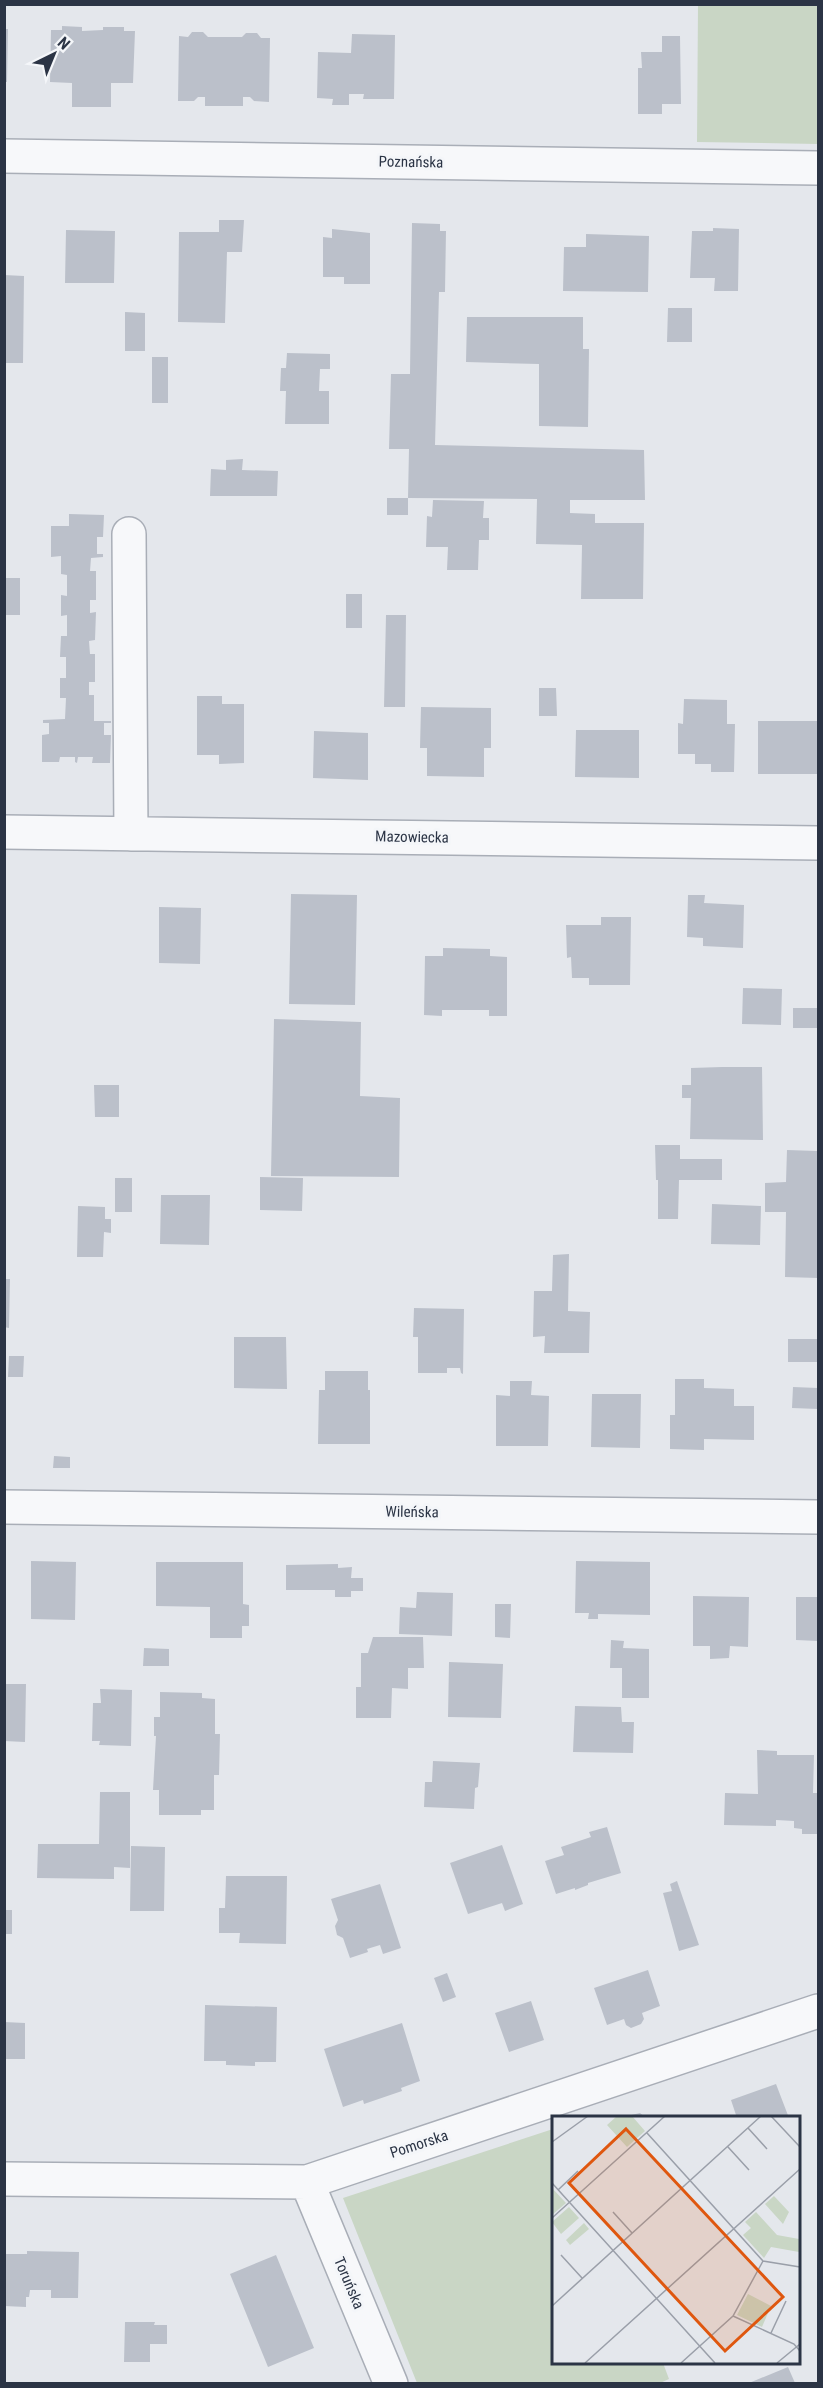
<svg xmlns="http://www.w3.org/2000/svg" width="823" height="2388" font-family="'Roboto Condensed',sans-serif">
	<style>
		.green { fill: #c9d6c5 }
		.building { fill: #bbc0ca }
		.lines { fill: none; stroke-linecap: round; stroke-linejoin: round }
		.minor-casing { stroke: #a9aeb7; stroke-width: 36 }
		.minor { stroke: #f7f8fa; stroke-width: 33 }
		.labels { text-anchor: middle; stroke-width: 6; stroke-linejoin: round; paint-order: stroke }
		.street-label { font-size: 15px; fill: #2b3445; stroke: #f4f6f9 }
		.inset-road { fill: none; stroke: #9a9fa9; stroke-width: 1.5 }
		.view { fill: #df570f; fill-opacity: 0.15; stroke: #df570f; stroke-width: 3 }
		.inset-edge { fill: none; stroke: #2b3445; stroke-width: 3 }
	</style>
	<rect width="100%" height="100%" fill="#e4e7ec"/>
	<path class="green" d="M698 5H818V144L697 142Z
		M553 2129V2362L663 2363 669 2379 658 2384 417 2383 343 2198Z"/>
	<path class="building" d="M62 26 82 27V31L103 30V27H124V31H135L133 83H111V107H72V83L50 82 51 30H62Z
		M4 29H8L7 82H4Z
		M192 32H203L208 37H242L246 33H257L261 38H270L269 102 254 101 250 97H243V106H205V97H198L194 101H178L179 36 188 37Z
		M352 34 395 35 394 99H363L364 94H349V105H332L333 99 317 98 318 52 351 53Z
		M662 36H680L681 104H662V114H638V68H642L641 52H662Z
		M219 220H244L242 252H227L225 323 178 322 179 232H219Z
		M412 223 440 224V231H446L445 292H439L435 445 644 450 645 500H570V513L595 514V523H644L643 599H581L582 545 536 544 537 499 408 498 409 449H389L391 374H410Z
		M713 228 739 229 738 291H714L715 278H690L692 231H713Z
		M332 229 370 233V284H344V277H323V237L332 238Z
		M66 230 115 231 114 283H65Z
		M586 234 649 236 648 292 563 291 564 247H586Z
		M4 275 24 276 23 363H4Z
		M668 308H692V342H667Z
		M125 312 145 313V351H125Z
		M467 317H583V349H589L588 427 539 426V364L466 362Z
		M287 353 330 354V369H320L319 391H329V424H285L286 391H280L281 368H286Z
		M152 357H168V403H152Z
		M243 459 242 470 278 471 277 496H210L211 469 226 470V460Z
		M387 498H408V515H387Z
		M433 500 484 501 483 518H489V540H479L478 570H447L448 547H426L427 516 432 517Z
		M69 514 104 515 103 537H97V554H103V557L91 558 90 571H96V600H90V613L96 612 95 640 89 641 90 654H95V682H89V695H94V721H111V723H104V735H111L110 763H92L93 757H78L77 763 75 762V757H60L59 762H42V735L49 734V723H43V720L65 719 66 698H60V678H66V657H60L61 636H67V615L61 616V595L67 596V575L61 574V556L51 557V526H69Z
		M4 578H20V615H4Z
		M346 594H362V628H346Z
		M386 615H406L405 707H384Z
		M539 688H556L557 716H539Z
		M197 696H222V704H244V763L219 764V755H197Z
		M684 699 727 700V724H735L734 772H711V764H695V754H678V723L683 724Z
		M421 707 491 708V748H484V777L427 776V748H420Z
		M758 721H818V774H758Z
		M576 730H639V778L575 777Z
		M314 731 368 733V780L313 778Z
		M291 894 357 895 355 1005 289 1004Z
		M688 895H705L704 903 744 905 743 948 703 946V938L687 937Z
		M159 907 201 908 200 964 159 963Z
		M601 917H631L630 985H589V978H572L571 957 567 958 566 925H601Z
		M443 948 490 949V956L507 957V1016H489V1010H442V1016L424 1015 425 956H443Z
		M743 988 782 989 781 1025 742 1024Z
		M793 1008H818V1028H793Z
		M274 1019 361 1022 360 1096 400 1098 399 1177 271 1176Z
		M722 1067H762L763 1140 690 1139 691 1098H682V1085H691V1068Z
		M94 1085H119V1117H95Z
		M655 1145H680V1159H722V1180H679L678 1219H658V1180H656Z
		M787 1150 817 1151 818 1278 785 1277 786 1212H765V1183L786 1182Z
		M260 1177 303 1178 302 1211 260 1210Z
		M115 1178H132V1212H115Z
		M161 1195H210L209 1245 160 1244Z
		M712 1204 761 1206 760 1245 711 1244Z
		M78 1206 105 1207V1219H111V1233L104 1232 103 1257H77Z
		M569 1254 568 1311 590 1312 589 1353H544L545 1336 533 1337 534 1291H552L553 1255Z
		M4 1279H10L9 1328 4 1327Z
		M414 1308 464 1309 463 1374 461 1373 460 1368H447V1373H418V1337H413Z
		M234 1337H286L287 1389 234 1388Z
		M788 1339H818V1362H788Z
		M9 1356H24L23 1377H8Z
		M325 1371H368V1390H370V1444H318L319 1390H325Z
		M675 1379H704V1388L734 1389V1406H754V1440L704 1439V1450L670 1449V1415H675Z
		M510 1381H532L531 1395 549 1396 548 1446H496V1395L510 1396Z
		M793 1387 818 1388V1409L792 1408Z
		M592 1394H641L640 1448 591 1447Z
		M54 1456 70 1457V1468H53Z
		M31 1561 76 1562 75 1620 31 1619Z
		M576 1561 650 1562V1615L598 1614V1619H588L589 1613H575Z
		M156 1562H243V1604L249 1605V1626H242V1638H210V1607L156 1606Z
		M338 1564V1568L352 1567 351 1578H363V1591H351V1597H335V1590H286V1565Z
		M417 1592 453 1593 452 1636 399 1634 400 1607 416 1608Z
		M693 1596 749 1597 748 1647 730 1646 729 1658 710 1659V1646H693Z
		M796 1597H818V1641L796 1640Z
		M495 1604H511L510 1638 495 1637Z
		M373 1637H423L424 1668H408V1689L392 1688 391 1718H356V1687H361V1653H368Z
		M611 1640 624 1641 623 1648 649 1649V1698H622V1668H610Z
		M144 1648 169 1649V1666H143Z
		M449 1662 503 1664 501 1718 448 1717Z
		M4 1684H26L25 1742 4 1741Z
		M100 1689 132 1690 131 1746 99 1745 100 1741H92L93 1703H101Z
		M160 1692 202 1693V1698L215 1699V1734H220L219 1775H214V1810H201V1815H159V1790H153L156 1736H154V1717H160Z
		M575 1706 621 1707 622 1722H634L633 1753 573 1752Z
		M757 1750 777 1751V1755H814L813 1793H818V1834H802V1829L794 1828V1821L776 1820V1826L724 1825 725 1793 758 1794Z
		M433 1761 480 1763 478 1787 475 1788 474 1809 424 1807 425 1782H432Z
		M100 1792H130V1868L114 1867V1879L37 1878 38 1844H99Z
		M607 1827 621 1873 588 1883V1885L575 1890V1888L556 1894 545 1861 564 1855 561 1847 591 1837 589 1832Z
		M502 1845 523 1904 505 1911 502 1903 468 1914 450 1863Z
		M131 1846 165 1847 164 1911H130Z
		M226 1876H287L286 1944 239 1943 240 1933H219V1908H225Z
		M677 1881 699 1945 679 1951 663 1893 672 1891 670 1884Z
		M380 1884 401 1948 383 1954 380 1945 367 1949 368 1952 350 1958 343 1938 337 1935 335 1926 338 1920 331 1899Z
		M4 1910H12V1934H4Z
		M648 1970 660 2006 642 2013 644 2019 641 2024 631 2028 626 2025 624 2019 607 2025 594 1988Z
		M447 1973 456 1997 443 2002 434 1978Z
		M531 2001 544 2040 509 2052 495 2013Z
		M205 2005 277 2007 276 2062H255V2066L226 2065V2061H204Z
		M4 2022 25 2023V2059H4Z
		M402 2023 420 2081 401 2088 402 2091 364 2104 363 2100 343 2107 324 2049Z
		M776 2084 789 2118H737L731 2100Z
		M640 2113 646 2118H623V2117Z
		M27 2251 79 2252 78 2298H51V2290H30L29 2297H26V2307L4 2306V2254H27Z
		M276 2255 314 2348 268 2367 230 2274Z
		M125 2322H155L154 2325H167V2344H150V2362H124Z
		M788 2367 795 2383H749Z"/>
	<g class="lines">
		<defs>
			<path id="minor" d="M4 156 818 168
				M129 534 131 834
				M4 832 818 843
				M4 1507 818 1517
				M4 2179 307 2182 818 2011
				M307 2182 391 2384"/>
		</defs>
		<use href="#minor" class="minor-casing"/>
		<use href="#minor" class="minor"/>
	</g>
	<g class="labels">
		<g class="street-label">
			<text transform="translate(411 162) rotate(1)" y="5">Poznańska</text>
			<text transform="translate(412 837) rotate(1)" y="5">Mazowiecka</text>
			<text transform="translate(412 1512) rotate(1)" y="5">Wileńska</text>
			<text transform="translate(419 2144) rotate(-18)" y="5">Pomorska</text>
			<text transform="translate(349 2283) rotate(67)" y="5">Toruńska</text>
		</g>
	</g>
	<g transform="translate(552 2116)">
		<rect width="248" height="248" fill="#e4e7ec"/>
		<path d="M65 0H80L93 15 75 31 55 9ZM0 72 14 87 0 99ZM222 80 237 96 231 108 213 88ZM17 91 27 102 9 118 0 106ZM204 96 225 119 247 123V136L219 131 212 142 191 119 199 112 193 106ZM32 107 37 113 18 129 14 124ZM196 178 219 190 210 211 185 199Z" fill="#c9d6c5"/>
		<path class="inset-road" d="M219 0 248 31M196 12 215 33M95 17 211 145 248 151M0 26 36 0M176 31 197 54M0 67 163 247M6 74 26 55M61 96 80 117M0 102 113 0M9 139 30 162M0 190 209 0M181 200 242 228 248 235M219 217 234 185M33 247 248 53M129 247 181 200 211 145M225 247 248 228"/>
		<path class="view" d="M74 13 231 181 173 235 17 67Z"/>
		<rect width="248" height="248" class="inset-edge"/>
	</g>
	<rect width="823" height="2388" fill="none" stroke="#2b3445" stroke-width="12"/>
	<g transform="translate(54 54) rotate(43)" stroke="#f4f6f9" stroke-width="4.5" paint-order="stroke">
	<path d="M0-4.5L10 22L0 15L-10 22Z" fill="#2b3445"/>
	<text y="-9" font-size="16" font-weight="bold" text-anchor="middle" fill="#2b3445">N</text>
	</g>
</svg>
